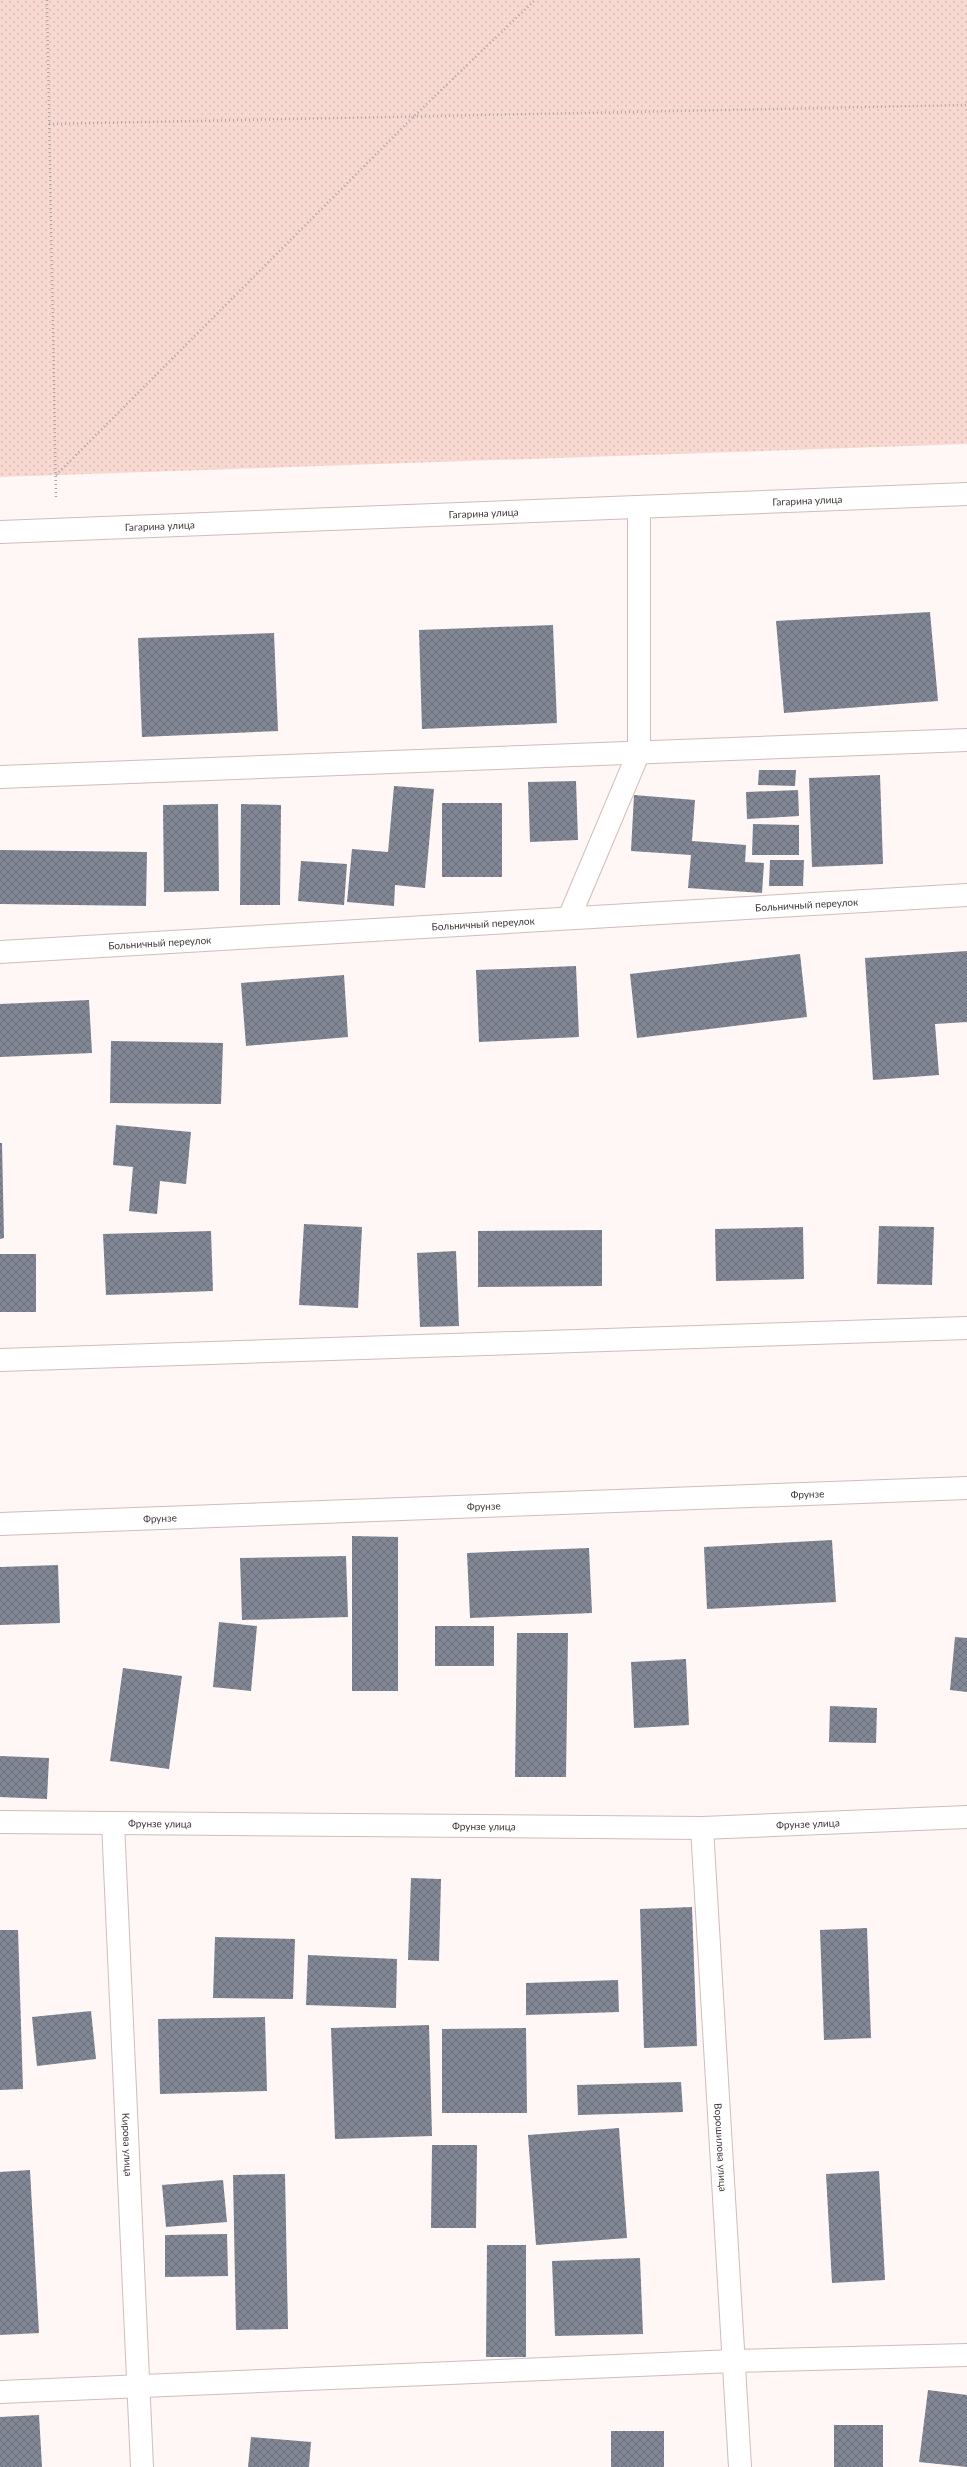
<svg xmlns="http://www.w3.org/2000/svg" width="967" height="2467" font-family="Lato,sans-serif">
	<style>
		.park { fill: url(#park-dots) }
		.building { fill: url(#building-cross-hatch) }
		.lines { fill: none; stroke-linecap: round; stroke-linejoin: round }
		.minor-casing { stroke: #cfbdb9; stroke-width: 24 }
		.path { stroke: #aba4a2; stroke-width: 2.5; stroke-dasharray: 1 3; stroke-linecap: butt }
		.minor { stroke: #fff; stroke-width: 22 }
		.labels { text-anchor: middle; stroke-width: 3; stroke-linejoin: round; paint-order: stroke }
		.street-label { font-size: 10px; fill: #3d3634; stroke: #fff }
	</style>
	<defs>
		<pattern id="park-dots" width="8" height="8" patternUnits="userSpaceOnUse"><rect width="8" height="8" fill="#f8d9d1"/><path d="M2 2h.1M6 6h.1" fill="none" stroke="#d6bbb4" stroke-width="1.8" stroke-linecap="round"/></pattern>
		<pattern id="building-cross-hatch" width="8" height="8" patternUnits="userSpaceOnUse"><rect width="8" height="8" fill="#818794"/><path d="M0 0l8 8M0 8l8-8" fill="none" stroke="#6b6f7a"/></pattern>
	</defs>
	<rect width="100%" height="100%" fill="#fff7f5"/>
	<path class="park" d="M0 0H967V444L0 477Z"/>
	<path class="building" d="M930 612 938 701 784 713 776 621Z
		M553 625 557 723 422 729 419 630Z
		M274 633 278 731 142 737 138 638Z
		M759 770H796L795 786 758 785Z
		M880 775 883 864 812 867 809 778Z
		M576 781 578 840 530 842 528 782Z
		M394 786 434 789 425 888 395 885 394 906 347 902 352 849 388 852Z
		M798 790 799 816 747 819 746 792Z
		M634 795 695 800 692 841 746 845 745 862 764 863 762 893 688 888 691 855 631 851Z
		M442 803H502V877H442Z
		M218 804 219 891 164 892 163 805Z
		M241 804 281 805 280 905H240Z
		M753 824 799 825V855H752Z
		M0 850 147 852 146 906 0 904Z
		M770 860H804L803 886H769Z
		M301 861 347 864 344 905 298 901Z
		M967 951V1022L935 1024 939 1075 873 1080 865 958Z
		M800 954 807 1017 637 1038 630 974Z
		M576 966 579 1037 479 1042 476 970Z
		M344 975 348 1037 246 1046 241 983Z
		M89 1000 92 1053 0 1057V1004Z
		M111 1041 223 1043 221 1104 110 1103Z
		M116 1125 191 1132 186 1184 160 1181 157 1214 129 1211 133 1167 113 1165Z
		M0 1143H2L4 1238 0 1239Z
		M304 1224 362 1227 358 1308 299 1305Z
		M879 1226 934 1227 932 1285 877 1284Z
		M803 1227 804 1279 716 1281 715 1229Z
		M602 1230V1286L478 1287V1231Z
		M211 1231 213 1291 106 1295 103 1234Z
		M456 1251 459 1326 420 1327 417 1253Z
		M0 1254H36V1312H0Z
		M352 1536 398 1537V1691H352Z
		M832 1540 836 1602 707 1609 704 1547Z
		M589 1548 592 1613 470 1618 467 1553Z
		M346 1556 348 1617 242 1620 240 1558Z
		M58 1565 60 1623 0 1625V1567Z
		M219 1622 257 1626 251 1691 213 1687Z
		M435 1626H494V1666H435Z
		M517 1633H568L566 1777H515Z
		M955 1637 967 1638V1692L950 1690Z
		M686 1659 689 1725 634 1728 631 1662Z
		M123 1668 182 1676 169 1769 110 1761Z
		M830 1706 877 1708 876 1743 829 1742Z
		M0 1756 49 1758 47 1799 0 1797Z
		M411 1878 441 1879 439 1961 408 1960Z
		M692 1907 697 2046 644 2048 640 1909Z
		M867 1928 871 2038 824 2040 820 1930Z
		M0 1930H18L23 2089 0 2090Z
		M215 1937 295 1939 293 1999 213 1998Z
		M308 1955 397 1959 396 2008 306 2005Z
		M618 1980 619 2012 526 2015V1983Z
		M91 2011 96 2059 37 2066 32 2017Z
		M265 2017 267 2091 160 2094 158 2019Z
		M429 2025 432 2136 335 2139 331 2028Z
		M526 2028 527 2113H442V2029Z
		M681 2082 683 2112 578 2115 577 2085Z
		M619 2128 627 2238 536 2245 528 2135Z
		M432 2145H477L476 2228H431Z
		M30 2170 39 2333 0 2335V2172Z
		M879 2171 885 2280 832 2283 826 2174Z
		M285 2174 288 2329 236 2330 233 2175Z
		M223 2180 227 2222 166 2227 162 2185Z
		M227 2234 228 2276 165 2277V2235Z
		M487 2245H526V2357H486Z
		M640 2258 643 2334 555 2336 552 2261Z
		M928 2390 967 2395V2467L919 2462Z
		M39 2415 42 2467H0V2417Z
		M834 2425H883V2467H834Z
		M611 2431H664V2467H611Z
		M251 2437 311 2442 309 2467H248Z"/>
	<g class="lines">
		<defs>
			<g id="minor">
				<path id="s1" d="M0 532 967 494"/>
				<path d="M0 777 967 740"/>
				<path d="M569 918 639 752V507"/>
				<path id="s2" d="M0 952 967 895"/>
				<path d="M0 1360 967 1328"/>
				<path id="s3" d="M0 1524 967 1488"/>
				<path id="s4" d="M0 1822 702 1828 967 1817"/>
				<path id="s5" d="M113 1823 142 2467"/>
				<path id="s6" d="M702 1828 740 2467"/>
				<path d="M0 2392 734 2361 967 2355"/>
			</g>
		</defs>
		<use href="#minor" class="minor-casing"/>
		<path class="path" d="M47 0 56 497
			M49 124 967 105
			M56 475 414 116 535 0"/>
		<use href="#minor" class="minor"/>
	</g>
	<g class="labels">
		<g class="street-label">
			<text dy="4" stroke="none"><textPath href="#s1" startOffset="808">Гагарина улица</textPath></text>
			<text dy="4" stroke="none"><textPath href="#s1" startOffset="484">Гагарина улица</textPath></text>
			<text dy="4" stroke="none"><textPath href="#s1" startOffset="160">Гагарина улица</textPath></text>
			<text dy="4" stroke="none"><textPath href="#s2" startOffset="808">Больничный переулок</textPath></text>
			<text dy="4" stroke="none"><textPath href="#s2" startOffset="484">Больничный переулок</textPath></text>
			<text dy="4" stroke="none"><textPath href="#s2" startOffset="160">Больничный переулок</textPath></text>
			<text dy="4" stroke="none"><textPath href="#s3" startOffset="808">Фрунзе</textPath></text>
			<text dy="4" stroke="none"><textPath href="#s3" startOffset="484">Фрунзе</textPath></text>
			<text dy="4" stroke="none"><textPath href="#s3" startOffset="160">Фрунзе</textPath></text>
			<text dy="4" stroke="none"><textPath href="#s4" startOffset="160">Фрунзе улица</textPath></text>
			<text dy="4" stroke="none"><textPath href="#s4" startOffset="808">Фрунзе улица</textPath></text>
			<text dy="4" stroke="none"><textPath href="#s4" startOffset="484">Фрунзе улица</textPath></text>
			<text dy="4" stroke="none"><textPath href="#s5" startOffset="322">Кирова улица</textPath></text>
			<text dy="4" stroke="none"><textPath href="#s6" startOffset="320">Ворошилова улица</textPath></text>
		</g>
	</g>
</svg>
